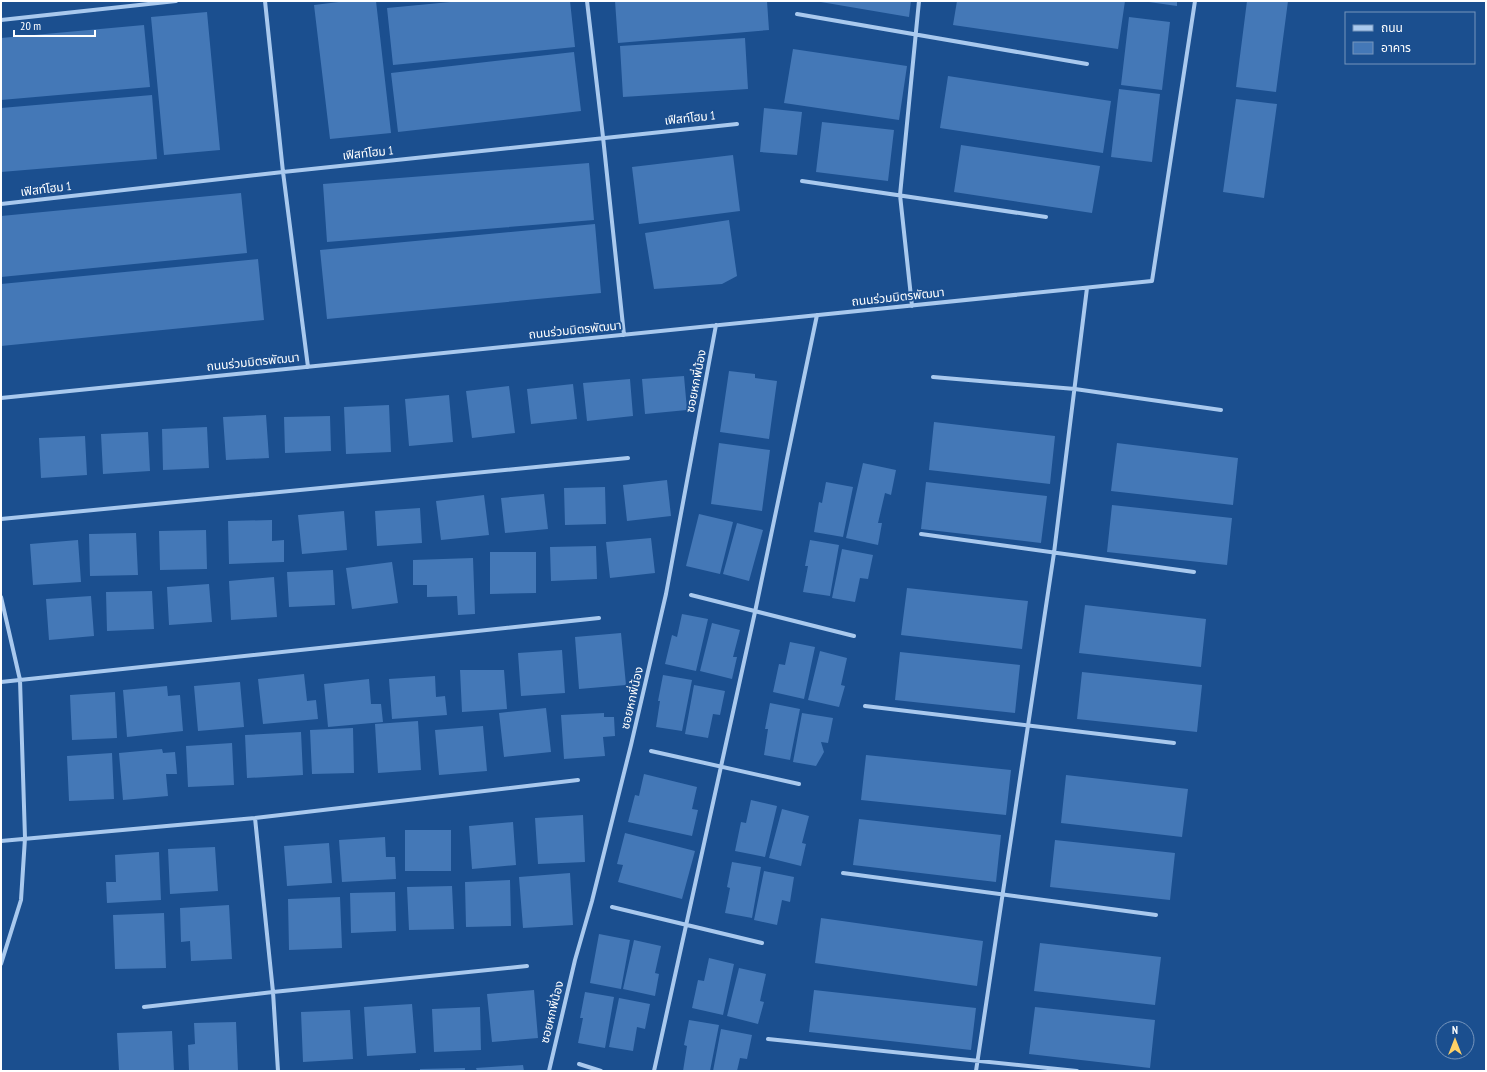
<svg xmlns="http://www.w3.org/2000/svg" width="1487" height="1072" font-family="'PT Sans Narrow','Noto Sans Thai',sans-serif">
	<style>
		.building { fill: #4478b7 }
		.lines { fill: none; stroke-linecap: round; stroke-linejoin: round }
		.street { stroke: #a9c9ee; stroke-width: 4 }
		.labels { text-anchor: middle; stroke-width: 3.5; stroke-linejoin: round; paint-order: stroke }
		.street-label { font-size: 12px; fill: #fff; stroke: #1b4f8f }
	</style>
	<rect width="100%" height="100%" fill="#1b4f8f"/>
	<path class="building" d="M347 1H376L391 133 330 139 314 5Z
		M461 1H570L575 47 393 65 387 8Z
		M615 1H767L769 30 618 43Z
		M815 1H911L909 17Z
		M957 1H1125L1118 49 953 25Z
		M1142 1H1177V6Z
		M1247 1H1288L1276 92 1236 87Z
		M207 12 220 150 164 155 151 17Z
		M1129 17 1170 22 1162 90 1121 85Z
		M144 25 150 87 1 100V38Z
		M745 38 748 89 623 97 620 46Z
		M793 49 907 66 899 120 784 103Z
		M574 52 581 111 398 132 391 73Z
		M948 76 1111 101 1103 153 940 128Z
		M1119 89 1160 94 1152 162 1111 157Z
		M152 95 157 159 1 172V108Z
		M1236 99 1277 104 1264 198 1223 192Z
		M764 108 802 112 797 155 760 152Z
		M822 122 894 130 888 181 816 172Z
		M961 145 1100 166 1092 213 954 192Z
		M733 155 740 211 639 224 632 167Z
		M589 163 594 220 327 242 323 184Z
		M241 193 247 253 1 277V216Z
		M729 220 737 276 722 284 654 289 645 233Z
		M595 224 601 293 327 319 320 250Z
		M258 259 264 320 1 346V284Z
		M729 371 755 374V378L777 381 769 439 720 432Z
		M684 376 687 410 645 414 642 379Z
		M630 379 633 416 587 421 583 383Z
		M573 384 577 419 531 424 527 389Z
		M509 386 515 433 472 438 466 391Z
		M449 395 453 442 409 446 405 399Z
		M389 405 391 452 346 454 344 407Z
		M266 415 269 458 226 460 223 417Z
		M330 416 331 451 285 453 284 417Z
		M934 422 1055 436 1050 484 929 470Z
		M207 427 209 468 163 470 162 429Z
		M148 432 150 471 103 474 101 434Z
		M85 436 87 475 41 478 39 438Z
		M719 443 770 450 762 511 711 504Z
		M1117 443 1238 458 1233 505 1111 491Z
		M863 463 896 470 891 495 885 493 878 523H882L878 545 846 538Z
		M667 480 671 516 627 521 623 485Z
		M826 482 853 487 843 537 814 532 819 502 822 503Z
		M926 482 1047 496 1041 543 921 529Z
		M605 487 606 524 565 525 564 488Z
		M544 494 548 529 505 533 501 498Z
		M484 495 489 535 441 540 436 501Z
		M1112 505 1232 518 1227 565 1107 552Z
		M420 508 422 543 377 546 375 511Z
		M344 511 347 550 302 554 298 515Z
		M699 514 733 522 720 574 686 566Z
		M272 520V541L284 540V562L229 564 228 521Z
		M737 523 763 530 749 581 723 574Z
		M206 530 207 569 160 570 159 531Z
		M136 533 138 575 90 576 89 534Z
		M651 538 655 573 610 578 606 542Z
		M78 540 81 582 33 585 30 544Z
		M810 540 839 545 830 596 803 592 808 566H805Z
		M596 546 597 579 551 581 550 547Z
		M842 549 873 555 868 579 860 578 855 602 832 598Z
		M490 552H536V593L490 594Z
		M473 558 475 614 458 615 457 596 427 597V585H413V560Z
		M392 562 398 603 352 609 346 568Z
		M333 570 335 605 289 607 287 572Z
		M274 577 277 617 231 620 229 581Z
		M209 584 212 622 169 625 167 587Z
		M907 588 1028 601 1022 649 901 635Z
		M152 591 154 629 107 631 106 592Z
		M91 596 94 636 49 640 46 599Z
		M1085 605 1206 619 1201 667 1079 653Z
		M682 614 708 619 696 671 665 664 672 635 677 637Z
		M712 623 740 630 733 657H737L732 679 700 671Z
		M621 633 626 685 579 689 575 637Z
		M790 642 815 647 804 699 773 692 779 664 785 665Z
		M562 650 565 693 521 696 518 653Z
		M820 651 847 658 841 685 845 686 839 707 808 700Z
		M900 652 1020 665 1015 713 895 700Z
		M460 670H504L507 709 462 712Z
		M1082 672 1202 685 1197 732 1077 719Z
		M304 674 307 701 316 700 318 719 263 724 258 679Z
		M663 675 692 680 682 731 656 727 660 701H658Z
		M435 676 436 697 445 696 447 715 392 719 389 679Z
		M369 679 371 704H381L383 722 328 727 324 684Z
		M240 682 244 727 198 731 194 686Z
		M694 685 725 691 720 715 713 714 708 738 685 734Z
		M167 686 168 696 180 695 183 731 127 737 123 690Z
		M115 692 117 738 72 740 70 695Z
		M770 703 800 709 790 760 764 755 768 729H765Z
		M546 708 551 752 504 757 499 713Z
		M604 713V717H614L615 736 603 737 605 756 564 759 561 715Z
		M802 713 833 718 828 743 821 742 824 752 816 766 793 762Z
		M418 721 421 770 378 773 375 724Z
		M483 726 487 771 439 775 435 730Z
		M353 728 354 773 312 774 310 730Z
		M301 732 303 775 247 778 245 735Z
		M232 743 234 785 188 787 186 746Z
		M162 749 163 753 175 752 177 774H166L168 796 123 800 119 753Z
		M112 753 114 799 69 801 67 756Z
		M866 755 1011 770 1006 815 861 800Z
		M644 774 697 787 692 809 698 810 692 836 628 822 635 795 639 796Z
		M1066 775 1188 789 1182 837 1061 823Z
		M751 800 777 806 765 857 735 851 741 822 746 823Z
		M782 809 809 816 802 843 806 844 801 866 769 858Z
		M583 815 585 862 538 864 535 818Z
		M859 819 1001 835 996 882 853 865Z
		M513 822 516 865 472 869 469 826Z
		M405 830H451V871H405Z
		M625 833 695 851 682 899 618 882 623 865 617 864Z
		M385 837 386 857H395L396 879 342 882 339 840Z
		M1055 840 1175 853 1170 900 1050 887Z
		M329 843 332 883 287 886 284 846Z
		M215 847 218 891 170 894 168 849Z
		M159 852 161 900 107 903 106 882H116L115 855Z
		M732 862 761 867 752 918 725 913 730 888 727 887Z
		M764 871 794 877 790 902 782 900 777 925 754 920Z
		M570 873 573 925 523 928 519 877Z
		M510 880 511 926 466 927 465 882Z
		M452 886 454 929 409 930 407 887Z
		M395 892 396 931 351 933 350 893Z
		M340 897 342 948 289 950 288 899Z
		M229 905 232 959 191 961 190 941 181 942 180 908Z
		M164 913 166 968 115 969 113 915Z
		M821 918 983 941 977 986 815 963Z
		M599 934 630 940 621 989 590 983Z
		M634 940 661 946 655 973 659 974 655 996 623 989Z
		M1040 943 1161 957 1155 1005 1034 991Z
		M709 958 734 964 723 1015 692 1008 698 980 704 981Z
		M739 968 766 974 760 1001 764 1002 758 1024 727 1016Z
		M534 990 538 1038 492 1042 487 994Z
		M814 990 976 1008 971 1050 809 1032Z
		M585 992 614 997 605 1048 578 1043 583 1018H580Z
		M619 998 650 1004 645 1029 637 1027 633 1051 609 1047Z
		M412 1004 416 1053 367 1056 364 1007Z
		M480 1007 481 1050 434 1052 432 1009Z
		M1035 1007 1155 1020 1150 1068 1029 1054Z
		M350 1010 353 1059 303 1062 301 1012Z
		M689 1020 719 1025 710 1071H683L687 1046 684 1045Z
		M236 1022 238 1071H189L188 1045 195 1044 194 1023Z
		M721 1029 752 1035 747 1059 740 1058 737 1071H713Z
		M172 1031 174 1071H119L117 1033Z
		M523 1065 524 1071H477L476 1068Z
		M465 1068V1071H420V1069Z"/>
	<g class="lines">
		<path class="street" d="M265 1 283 172 308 367
			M587 1 603 137 624 335
			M797 14 1087 64
			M1 20 176 1
			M802 181 1046 217
			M1 204 283 172 737 124
			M912 306 900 195 919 1
			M933 377 1075 389 1221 410
			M1 398 1152 281 1195 1
			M1 519 628 458
			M921 534 1194 572
			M691 595 854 636
			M1 597 20 680 25 838 21 900 1 964
			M1 682 599 618
			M865 706 1174 743
			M651 751 799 784
			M255 818 273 992 278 1071
			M1 841 255 818 578 780
			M843 873 1156 915
			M612 907 762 943
			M144 1007 273 992 527 966
			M768 1039 1077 1071
			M579 1064 601 1071
			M549 1071 575 960 592 901 631 745 666 594 716 325
			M654 1071 755 612 817 315
			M976 1071 1054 553 1087 288"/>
	</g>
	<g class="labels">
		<g class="street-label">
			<text transform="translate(690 118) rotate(-6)" y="4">เฟิสท์โฮม 1</text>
			<text transform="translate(368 153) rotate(-6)" y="4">เฟิสท์โฮม 1</text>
			<text transform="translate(46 189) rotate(-7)" y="4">เฟิสท์โฮม 1</text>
			<text transform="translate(898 297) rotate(-6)" y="4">ถนนร่วมมิตรพัฒนา</text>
			<text transform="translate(575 330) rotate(-6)" y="4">ถนนร่วมมิตรพัฒนา</text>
			<text transform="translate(253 362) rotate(-6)" y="4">ถนนร่วมมิตรพัฒนา</text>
			<text transform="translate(696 381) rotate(-79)" y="4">ซอยหกพี่น้อง</text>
			<text transform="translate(632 698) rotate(-77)" y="4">ซอยหกพี่น้อง</text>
			<text transform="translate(552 1012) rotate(-76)" y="4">ซอยหกพี่น้อง</text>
		</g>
	</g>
	<rect width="1487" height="1072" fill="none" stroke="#ffffff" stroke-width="4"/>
	<rect x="1345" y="12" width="130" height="52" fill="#1b4f8f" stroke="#7695bc"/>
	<rect x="1353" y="25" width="20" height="6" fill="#a9c9ee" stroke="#7695bc"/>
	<text x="1381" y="32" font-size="12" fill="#ffffff">ถนน</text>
	<rect x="1353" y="42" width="20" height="12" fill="#4478b7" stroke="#7695bc"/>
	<text x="1381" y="52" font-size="12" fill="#ffffff">อาคาร</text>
	<g transform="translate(1455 1040)"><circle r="19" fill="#1b4f8f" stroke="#7695bc"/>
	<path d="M0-3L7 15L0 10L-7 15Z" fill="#ffd166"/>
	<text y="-6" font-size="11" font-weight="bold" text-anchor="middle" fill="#ffffff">N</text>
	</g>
	<path d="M14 30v6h81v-6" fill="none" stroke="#ffffff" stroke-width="2"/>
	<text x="20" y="30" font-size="12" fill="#ffffff" stroke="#1b4f8f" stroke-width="3" paint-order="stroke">20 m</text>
</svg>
